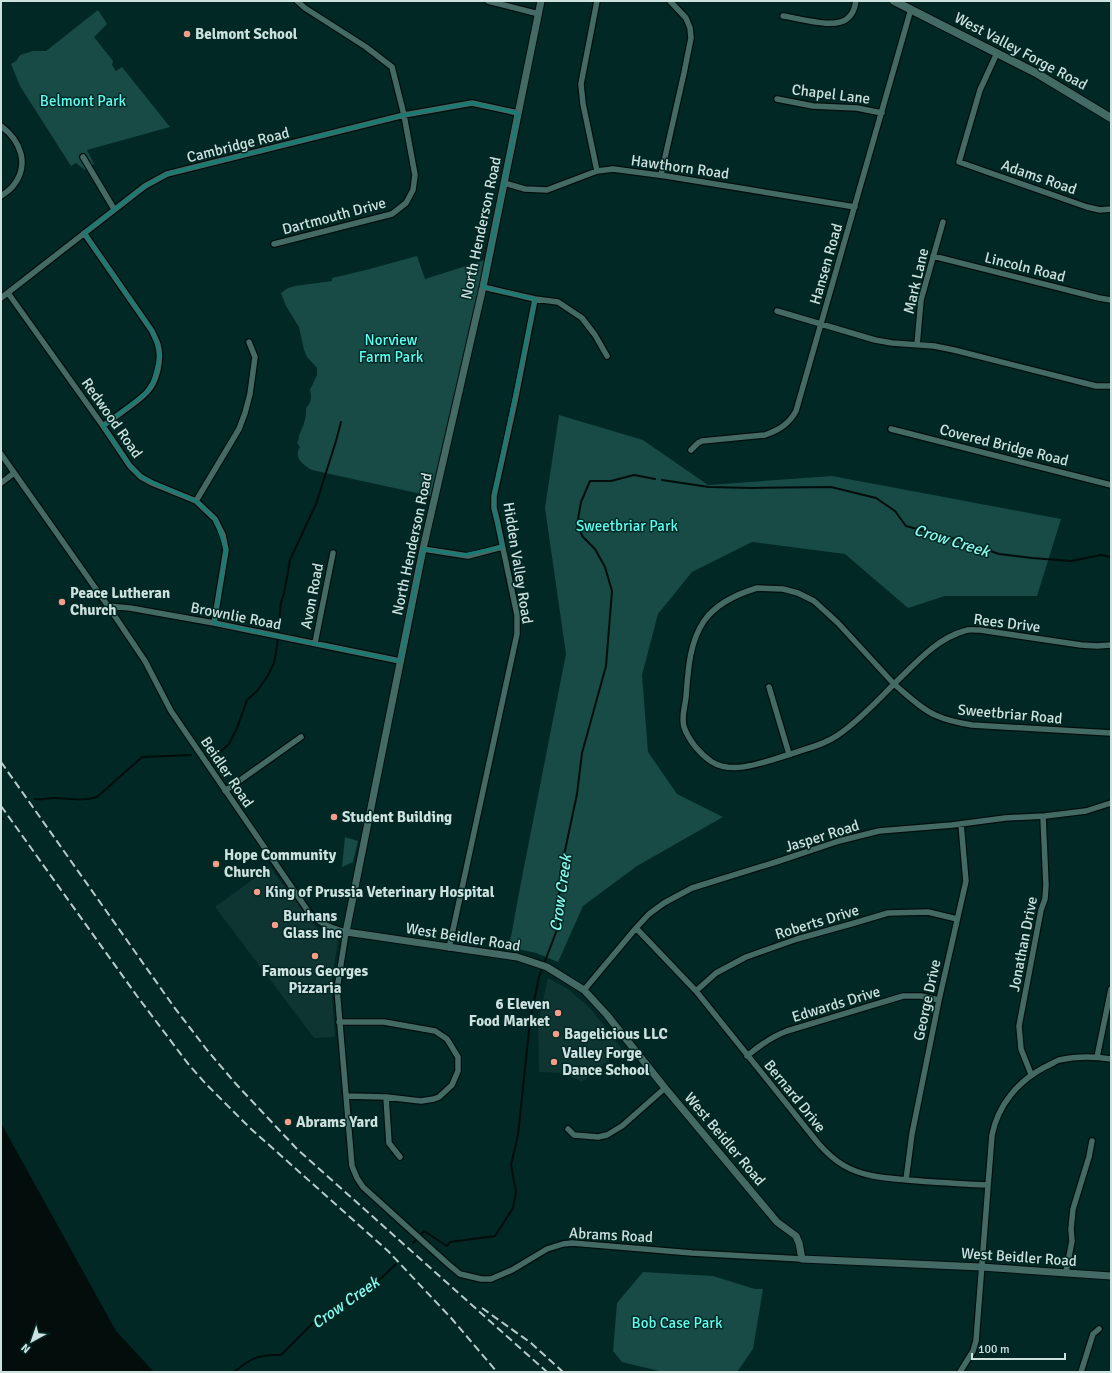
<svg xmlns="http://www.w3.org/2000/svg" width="1112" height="1373" font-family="Signika,sans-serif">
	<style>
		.built { fill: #0f3532 }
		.green { fill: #184a46 }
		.water { fill: #020d0c }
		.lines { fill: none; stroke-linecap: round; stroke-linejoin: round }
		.stream { stroke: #020d0c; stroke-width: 2 }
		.minor-casing { stroke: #000f0d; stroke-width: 8 }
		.tertiary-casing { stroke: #000f0d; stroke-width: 9 }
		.secondary-casing { stroke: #000f0d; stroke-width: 10 }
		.minor { stroke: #446a65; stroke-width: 5.5 }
		.tertiary { stroke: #446a65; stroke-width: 7 }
		.secondary { stroke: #446a65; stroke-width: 8 }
		.rail { stroke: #b6ccc9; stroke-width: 2; stroke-dasharray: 8 4; stroke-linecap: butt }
		.marked { fill: none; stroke: #187b74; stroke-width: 3; stroke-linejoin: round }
		.poi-dot { fill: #f49e89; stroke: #012825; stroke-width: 1.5 }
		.labels { text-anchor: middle; stroke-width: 3; stroke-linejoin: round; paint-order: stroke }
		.poi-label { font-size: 15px; font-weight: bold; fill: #cde1de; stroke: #012825; text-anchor: start }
		.street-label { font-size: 15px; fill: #cde1de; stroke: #012825 }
		.park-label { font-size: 15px; fill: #5ffef0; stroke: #012825 }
		.water-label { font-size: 16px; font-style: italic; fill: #88fbef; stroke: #012825 }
	</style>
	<rect width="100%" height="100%" fill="#012825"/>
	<path class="built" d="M270 867 310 920 320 931 335 937 338 942 331 982 335 1037 314 1038 215 907Z
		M548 978 568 989 590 1008 622 1049 582 1082 565 1073 539 1072 538 1022Z"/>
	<path class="green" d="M98 10 107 24 94 37 113 61 112 65 116 71 122 67 170 127 87 150 94 164 85 170 76 163 71 166 20 86 11 64 16 61 20 55 33 51H46Z
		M417 256 425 279 488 259 435 497 312 470C303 465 293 458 300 447L297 443C300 439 298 437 300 433 303 426 307 417 306 408 311 403 312 398 310 390L317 375V368L307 357 304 350 299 327 286 306 281 293 288 288 295 286 332 281V278L366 270Z
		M559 415 643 440 708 485 832 476 1061 519 1037 596H945L908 608 845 554 752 542 692 572 658 614 642 675 648 752 677 794 723 817 637 866 583 906 558 962 536 953 509 947 522 877 566 654 545 508Z
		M345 837 358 841 353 862 342 867Z
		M643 1272 713 1276 755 1289H763L753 1349 737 1372H663L622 1362 613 1351 617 1303Z"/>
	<path class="water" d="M1 1123 116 1331 154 1372H1Z"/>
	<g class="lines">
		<path class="stream" d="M662 480 709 487 752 488 831 487 876 498 895 511 906 526 959 540 999 554 1032 558 1071 561 1101 555 1111 557
			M209 752H220L229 744 237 728 247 700 257 691 267 677 274 663 277 646 281 602 284 594 290 560 316 504 336 441 341 422
			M35 799C42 800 47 798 54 798 69 798 81 802 97 797L142 757 191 755
			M1 818 3 819
			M413 1243 424 1231 447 1246 450 1242 495 1236 513 1208 516 1192 511 1165 518 1135 530 1021 539 977 558 927 560 874 577 794 582 753 606 666 612 591 605 567 595 549 583 537 577 525 581 502 590 481H611L634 475 655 479
			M234 1372C251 1358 259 1354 281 1355L314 1322 350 1302 373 1286 396 1264"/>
		<defs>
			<path id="minor" d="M488 1 539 14
				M597 1 581 84 583 104 597 171
				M783 16C799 18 836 30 848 18 853 14 855 7 856 1
				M997 53 980 90 959 162 1087 207 1100 210 1111 209
				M777 99 813 106 857 108 882 113
				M1 126C21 141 30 165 13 186 10 190 5 193 1 196
				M83 157 114 209
				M661 175 684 73 691 38 690 28 686 18 670 1
				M504 183 525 189 547 190 597 171 613 169 666 176 855 207
				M84 233 152 331C154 336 157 341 158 345 162 360 157 381 147 392 137 403 115 416 103 426
				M274 244 392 214 406 203 413 190 415 175 404 115 392 67 366 47 305 8 297 1
				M933 256 1099 298 1111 300
				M483 287 535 299 558 302 582 318 595 335 607 356
				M8 293 103 426 130 466 141 477 152 483 196 501 215 519 223 535 226 550 214 623
				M1 298 145 186 167 174 404 115 472 103 518 113
				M777 311 875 340 892 343 934 346 954 350 1096 386H1111
				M917 345 921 300 943 222
				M891 429 1111 485
				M691 450 698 443 702 441 765 435C779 430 789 424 796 411L911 9
				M1 454 108 606 130 608 214 623 400 661
				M1 483 14 473
				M196 501 239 429 245 413 250 394 255 357 249 342
				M423 549 468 556 502 547
				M757 588 783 589 798 593 814 601 838 623 894 684C877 701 859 721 838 735 824 745 808 748 791 754 769 760 734 776 712 762 700 754 689 741 684 727 681 717 685 707 686 697 688 672 689 643 704 621 716 604 737 594 757 588Z
				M108 606 145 661 171 711 184 730 310 914C321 924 331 928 346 932L337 989 352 1166 357 1178 363 1187 448 1264 460 1274 481 1279H491L512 1270 547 1249 563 1244 572 1243 692 1253 802 1259
				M315 643 333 553
				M1111 645 1097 646 1081 645 980 630C975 630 969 629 964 631 936 639 915 664 894 684 906 694 921 709 935 715 946 720 959 723 972 725L1111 733
				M769 687 789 754
				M225 791 301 737
				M636 928 696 991 818 1143C825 1151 833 1159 843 1165 863 1177 886 1178 908 1180 935 1182 961 1184 988 1185
				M449 948 517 634V615L497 520 494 508V496L515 401 535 299
				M584 990 636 928 649 914 664 903 692 888 776 862 839 841 879 831 952 825 1005 818 1045 816 1086 811 1111 803
				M696 991 716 973 746 957 797 939 851 924 888 913 928 912 957 919
				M339 1022H384L435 1031 447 1039 458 1057V1071L452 1085 439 1097 434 1099 421 1101 386 1097 346 1096
				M747 1056C760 1045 771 1037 787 1031L903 996H921L939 1000
				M1097 1057 1111 989
				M1031 1074 1021 1049 1019 1026 1041 910 1045 899 1046 885 1043 817
				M386 1097 389 1143 400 1157
				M568 1129 574 1135 598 1137 607 1135 622 1126 665 1088
				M906 1180 912 1134 939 1000 966 881 961 824
				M1066 1272 1072 1241 1071 1229 1073 1209 1089 1157 1092 1141
				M960 1372 973 1351 976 1341 992 1135C998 1105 1018 1081 1045 1067 1050 1065 1054 1062 1059 1060 1076 1056 1093 1056 1111 1059
				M1081 1372 1093 1334 1099 1329"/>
			<path id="tertiary" d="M541 1 483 287 423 549 346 932 517 957 547 967 584 990 607 1015 665 1088 777 1222 796 1236 799 1243 802 1259 981 1267 1111 1276"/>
			<path id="secondary" d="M894 1 1038 74 1111 118"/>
		</defs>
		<use href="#minor" class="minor-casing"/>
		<use href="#tertiary" class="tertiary-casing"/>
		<use href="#secondary" class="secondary-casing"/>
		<use href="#minor" class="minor"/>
		<use href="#tertiary" class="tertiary"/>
		<use href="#secondary" class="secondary"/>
		<path class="rail" d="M1 762 174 1007 207 1050 236 1084 297 1149 547 1372
			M1 806 137 996 189 1065 206 1084 250 1128 388 1251 452 1319 497 1372
			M482 1308 531 1343 563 1372"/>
	</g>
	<path class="marked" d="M472 103 518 113 483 287 535 299 495 489 494 508 502 547 463 555 423 549 400 661 214 623 226 550 215 519 196 501 141 477 130 466 103 426 147 392 153 382 160 354 152 331 84 233 145 186 167 174 404 115Z"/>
	<g class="poi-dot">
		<circle cx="187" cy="34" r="4"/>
		<circle cx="62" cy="602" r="4"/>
		<circle cx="334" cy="817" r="4"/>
		<circle cx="216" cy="864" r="4"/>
		<circle cx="257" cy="892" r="4"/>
		<circle cx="275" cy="925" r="4"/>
		<circle cx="315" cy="956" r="4"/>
		<circle cx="558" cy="1013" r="4"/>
		<circle cx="556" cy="1034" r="4"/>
		<circle cx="554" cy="1062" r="4"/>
		<circle cx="288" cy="1122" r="4"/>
	</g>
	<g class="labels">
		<g class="poi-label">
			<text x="195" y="39">Belmont School</text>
			<text x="70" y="598">Peace Lutheran<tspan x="70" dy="17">Church</tspan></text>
			<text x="342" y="822">Student Building</text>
			<text x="224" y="860">Hope Community<tspan x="224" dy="17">Church</tspan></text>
			<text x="265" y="897">King of Prussia Veterinary Hospital</text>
			<text x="283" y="921">Burhans<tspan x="283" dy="17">Glass Inc</tspan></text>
			<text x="315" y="976" text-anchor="middle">Famous Georges<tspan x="315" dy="17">Pizzaria</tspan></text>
			<text x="550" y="1009" text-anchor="end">6 Eleven<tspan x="550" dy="17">Food Market</tspan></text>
			<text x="564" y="1039">Bagelicious LLC</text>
			<text x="562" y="1058">Valley Forge<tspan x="562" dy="17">Dance School</tspan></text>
			<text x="296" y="1127">Abrams Yard</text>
		</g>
		<g class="street-label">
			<text transform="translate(1021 51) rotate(28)" y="5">West Valley Forge Road</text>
			<text transform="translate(831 94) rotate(7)" y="5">Chapel Lane</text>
			<text transform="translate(238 145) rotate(-14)" y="5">Cambridge Road</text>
			<text transform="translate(680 167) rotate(8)" y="5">Hawthorn Road</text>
			<text transform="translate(1039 177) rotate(19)" y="5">Adams Road</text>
			<text transform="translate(334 216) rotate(-15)" y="5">Dartmouth Drive</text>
			<text transform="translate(481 228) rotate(-78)" y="5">North Henderson Road</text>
			<text transform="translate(826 264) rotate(-74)" y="5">Hansen Road</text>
			<text transform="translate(1025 267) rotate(14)" y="5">Lincoln Road</text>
			<text transform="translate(916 281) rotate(-77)" y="5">Mark Lane</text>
			<text transform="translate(112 418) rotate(55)" y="5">Redwood Road</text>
			<text transform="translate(1004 445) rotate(14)" y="5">Covered Bridge Road</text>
			<text transform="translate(412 544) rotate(-78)" y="5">North Henderson Road</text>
			<text transform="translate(518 563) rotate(81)" y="5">Hidden Valley Road</text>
			<text transform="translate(312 596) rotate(-79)" y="5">Avon Road</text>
			<text transform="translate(236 616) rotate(11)" y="5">Brownlie Road</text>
			<text transform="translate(1007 623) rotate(7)" y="5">Rees Drive</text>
			<text transform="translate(1010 714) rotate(5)" y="5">Sweetbriar Road</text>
			<text transform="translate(227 772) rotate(56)" y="5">Beidler Road</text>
			<text transform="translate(822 836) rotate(-17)" y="5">Jasper Road</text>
			<text transform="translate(817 922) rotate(-17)" y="5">Roberts Drive</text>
			<text transform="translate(463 937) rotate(9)" y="5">West Beidler Road</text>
			<text transform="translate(1023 944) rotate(-79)" y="5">Jonathan Drive</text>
			<text transform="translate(927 1000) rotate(-78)" y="5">George Drive</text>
			<text transform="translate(836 1004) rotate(-17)" y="5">Edwards Drive</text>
			<text transform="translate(795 1096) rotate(51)" y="5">Bernard Drive</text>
			<text transform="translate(725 1139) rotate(50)" y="5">West Beidler Road</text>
			<text transform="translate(611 1235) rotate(3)" y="5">Abrams Road</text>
			<text transform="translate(1019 1257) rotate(4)" y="5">West Beidler Road</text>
		</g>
		<g class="park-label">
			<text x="83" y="106">Belmont Park</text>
			<text x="391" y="345">Norview<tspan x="391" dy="17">Farm Park</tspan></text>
			<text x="627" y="531">Sweetbriar Park</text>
			<text x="677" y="1328">Bob Case Park</text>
		</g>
		<g class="water-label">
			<text transform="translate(952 540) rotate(17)" y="6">Crow Creek</text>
			<text transform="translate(560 893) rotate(-82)" y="6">Crow Creek</text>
			<text transform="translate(345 1302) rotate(-35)" y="6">Crow Creek</text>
		</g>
	</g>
	<rect width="1112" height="1373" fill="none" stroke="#cde1de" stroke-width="4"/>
	<g transform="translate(32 1341) rotate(220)" stroke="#012825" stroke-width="3" paint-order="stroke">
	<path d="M0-3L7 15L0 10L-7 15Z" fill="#cde1de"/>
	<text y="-6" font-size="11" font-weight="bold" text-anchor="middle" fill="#cde1de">N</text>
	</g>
	<path d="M972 1353v6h93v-6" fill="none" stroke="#cde1de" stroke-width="2"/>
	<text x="978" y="1353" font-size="12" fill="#cde1de" stroke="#012825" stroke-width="3" paint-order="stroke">100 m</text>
</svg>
